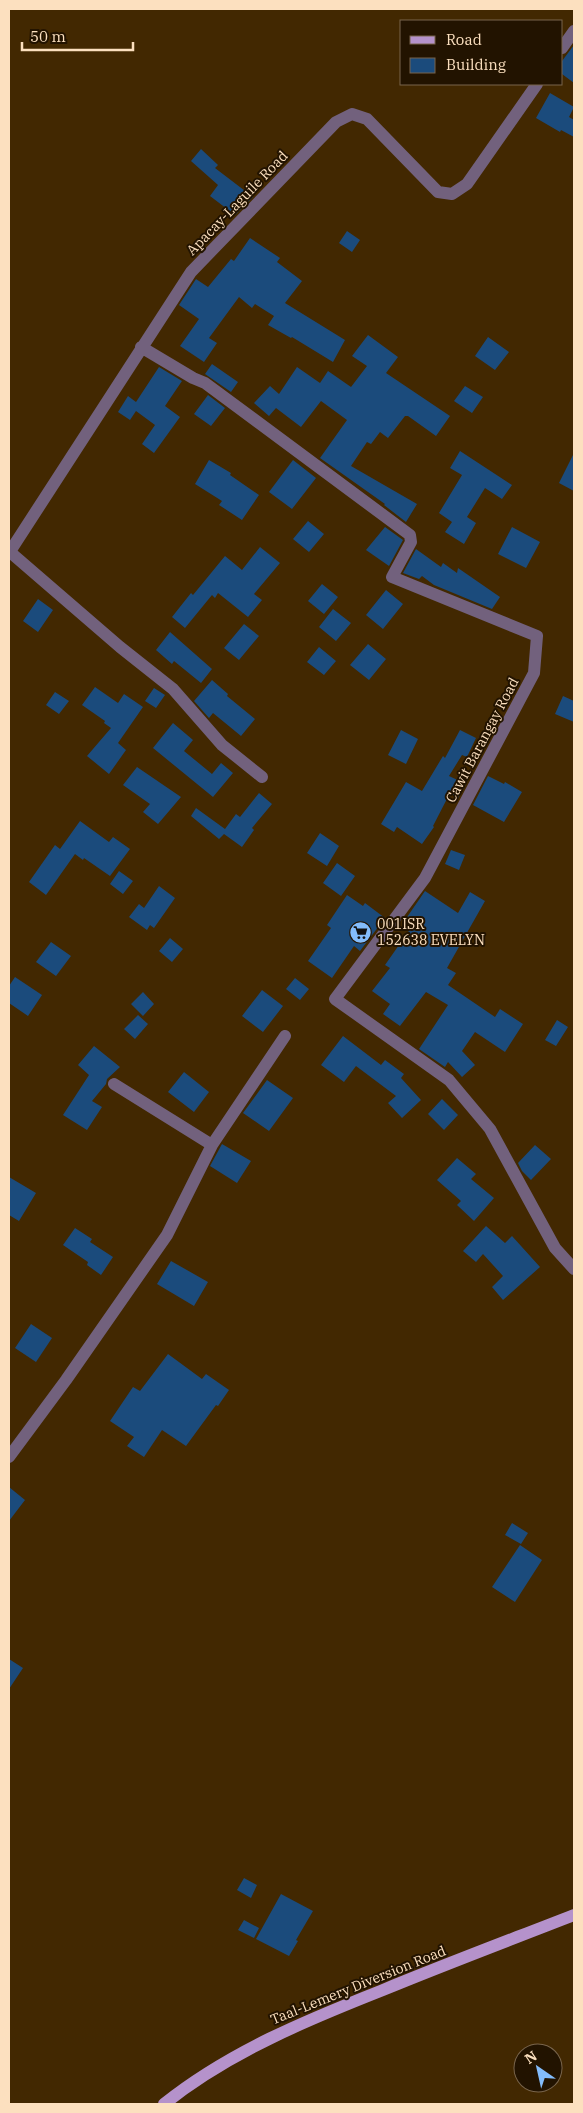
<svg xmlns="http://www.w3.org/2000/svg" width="583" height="2113" font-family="'IBM Plex Serif',serif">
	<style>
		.building { fill: #1b4b7c }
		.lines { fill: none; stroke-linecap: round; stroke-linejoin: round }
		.minor { stroke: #72617d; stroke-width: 12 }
		.major { stroke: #b592cb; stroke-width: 12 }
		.labels { text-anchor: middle; stroke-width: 4; stroke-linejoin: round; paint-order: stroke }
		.street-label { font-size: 14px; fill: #fce0bf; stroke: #221300 }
		.poi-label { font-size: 14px; fill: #fce0bf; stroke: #221300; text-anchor: start }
	</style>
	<rect width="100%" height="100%" fill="#422801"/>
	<path class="building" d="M574 45V83L562 74V61Z
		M550 93 574 107 569 117 574 120V137L561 130 560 132 536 118Z
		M201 149 218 165 215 168 253 197 235 215 210 196 218 185 191 161Z
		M347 231 360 240 352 252 339 243Z
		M250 238 280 258 277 262 302 281 285 303 345 340 333 362 292 337 291 338 268 325 274 316 255 304 252 308 239 297 209 338 217 343 204 362 180 346 199 319 179 305 196 279 208 287 231 259 234 261Z
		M368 335 398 357 386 373 450 416 436 436 408 416H405L388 438 380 432 371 444 367 442 351 466 417 504 406 522 384 505 385 504 320 458 347 420 321 401 301 427 276 408 269 416 254 403 270 386 279 394 297 367 320 383 328 371 351 387 367 366 352 356Z
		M488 337 509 352 495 370 475 356Z
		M212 364 238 382 231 392 205 374Z
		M159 367 182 381 165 406 180 417 154 453 142 444 155 425 136 411 130 420 118 412 128 396 136 402Z
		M465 386 483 397 472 413 454 401Z
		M208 395 225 408 211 426 194 414Z
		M460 451 512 485 502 499 485 488 467 517 476 523 464 544 445 532 452 522 439 513 462 475 450 468Z
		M574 453V491L559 483Z
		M209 460 231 473 230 475 259 495 242 520 219 505 222 501 195 484Z
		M293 460 316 478 292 509 269 492Z
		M308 521 324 534 309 552 293 539Z
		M385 527 403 540 389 566 366 550Z
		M512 527 540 542 526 568 498 554Z
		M260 547 280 563 254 594 262 600 248 617 218 593 215 598 212 595 185 628 172 617 191 593 193 595 225 556 242 570Z
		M416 549 441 567 443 563 457 573 458 568 500 597 492 609 434 585 422 576 419 579 403 573Z
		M322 584 338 597 324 614 308 601Z
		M386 590 403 604 383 629 366 615Z
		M38 599 53 610 38 632 23 621Z
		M333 609 351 623 336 641 319 627Z
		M244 624 259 636 239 660 224 648Z
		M170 632 212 669 201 683 174 661 172 664 156 650Z
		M368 644 386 659 369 680 350 665Z
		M319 647 336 661 324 675 307 662Z
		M212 680 228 694 227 696 255 719 241 736 213 713 209 718 194 701Z
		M95 687 118 703 124 694 143 707 118 743 126 750 109 774 87 756 111 728 104 723 105 721 82 705Z
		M154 688 165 695 156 708 145 701Z
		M55 692 69 701 59 714 46 705Z
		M563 696 574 701V722L555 714Z
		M173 723 193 740 184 751 212 774 221 763 233 773 213 797 153 748Z
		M401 730 418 739 406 764 388 755Z
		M460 730 476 738 467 757 462 755 449 776 466 784 458 798 450 793 433 826 434 827 422 844 397 827 394 832 381 824 406 782 422 791 443 756 445 758Z
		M137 767 181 797 158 824 143 812 150 804 123 785Z
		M488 776 504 784 505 782 522 792 504 822 473 805Z
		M259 793 272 804 252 828 254 830 242 847 224 834 219 839 191 816 196 808 225 829 236 814 240 817Z
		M80 821 109 842 113 837 130 849 110 876 84 858 83 860 75 854 46 895 29 882 55 845 60 849Z
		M320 833 339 846 327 866 307 853Z
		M451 850 465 855 459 870 445 864Z
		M337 863 355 876 341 896 323 883Z
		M119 871 133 881 123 894 110 884Z
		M159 886 175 898 154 928 150 925 147 930 129 917 139 904 144 908Z
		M425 891 458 913 470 892 485 901 447 968 456 973 448 985 495 1017 500 1009 523 1024 505 1052 475 1032 462 1051 475 1065 462 1077 448 1062 445 1067 419 1049 448 1005 426 992 400 1026 383 1014 390 1004 372 991 390 968 385 965 413 925 405 920Z
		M347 895 363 906 365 903 385 918 360 951 354 946 332 978 308 961 331 928 327 925Z
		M170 938 183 949 172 962 159 951Z
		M51 942 71 956 56 976 36 962Z
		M15 977 42 995 28 1016 9 1003V986Z
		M295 978 309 989 300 1000 286 989Z
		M262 990 283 1006 263 1032 242 1016Z
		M143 992 154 1004 143 1016 131 1004Z
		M138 1015 148 1024 135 1039 124 1029Z
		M557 1020 568 1027 556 1046 545 1040Z
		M343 1036 381 1065 385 1060 404 1074 401 1078 421 1100 402 1118 388 1103 396 1096 356 1066 344 1082 321 1065Z
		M94 1046 120 1067 107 1079 106 1084 92 1101 102 1107 87 1130 63 1115 89 1075 78 1065Z
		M184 1072 209 1092 194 1112 168 1092Z
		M267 1080 293 1098 269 1131 243 1113Z
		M442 1099 458 1115 444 1130 428 1114Z
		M222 1144 251 1161 237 1183 210 1166Z
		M535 1145 551 1159 531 1180 522 1171 518 1163Z
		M457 1158 476 1174 471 1179 494 1198 474 1221 457 1205 461 1201 437 1180Z
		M9 1177 36 1193 19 1221 9 1215Z
		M486 1226 505 1243 512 1236 540 1267 503 1300 492 1287 503 1276 483 1254 476 1262 463 1251Z
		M75 1228 92 1239 90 1242 113 1257 101 1275 87 1265 88 1262 63 1245Z
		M171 1261 208 1282 194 1306 157 1284Z
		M31 1324 52 1338 36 1362 15 1348Z
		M168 1354 202 1379 206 1374 229 1390 218 1406 216 1405 186 1446 162 1430 144 1457 127 1446 134 1437 110 1421 133 1387 140 1391Z
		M9 1487 25 1500 9 1521Z
		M512 1523 528 1533 521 1544 505 1535Z
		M520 1545 542 1560 515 1602 492 1587Z
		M9 1659 23 1668 9 1689Z
		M244 1878 257 1885 251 1898 237 1890Z
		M281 1894 313 1911 296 1940 298 1941 289 1956 256 1939Z
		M244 1920 259 1928 254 1938 238 1930Z"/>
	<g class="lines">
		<path class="minor" d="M562 48 574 31
			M141 347 193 378 205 383 410 535 411 542 392 577 537 636 534 673 425 878 335 999 449 1080 490 1129 555 1248 574 1269
			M10 552 120 647 173 689 222 745 262 777
			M9 553 191 272 336 122 352 114 367 119 438 192 452 194 467 184 537 84
			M114 1084 212 1145
			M9 1457 66 1380 167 1235 212 1145 285 1036"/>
		<path class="major" d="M164 2104C229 2052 307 2020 383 1990 446 1964 510 1940 574 1915"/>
	</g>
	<defs>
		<symbol id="supermarket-disc" viewBox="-11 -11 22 22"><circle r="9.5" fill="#83bcfb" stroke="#221300"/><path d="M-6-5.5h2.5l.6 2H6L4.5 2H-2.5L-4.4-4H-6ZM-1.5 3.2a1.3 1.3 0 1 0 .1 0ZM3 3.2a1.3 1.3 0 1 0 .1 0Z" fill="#111"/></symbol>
	</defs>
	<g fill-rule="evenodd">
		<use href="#supermarket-disc" x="348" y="920" width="25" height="25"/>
	</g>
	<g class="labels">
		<g class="street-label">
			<text transform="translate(237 203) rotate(-46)" y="5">Apacay-Laguile Road</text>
			<text transform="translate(482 740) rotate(-62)" y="5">Cawit Barangay Road</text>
			<text transform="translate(358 1985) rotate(-22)" y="5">Taal-Lemery Diversion Road</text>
		</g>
		<g class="poi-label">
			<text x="377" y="929">001ISR<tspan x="377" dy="16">152638 EVELYN</tspan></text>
		</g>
	</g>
	<rect width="583" height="2113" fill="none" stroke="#fce0bf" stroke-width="20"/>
	<rect x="400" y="20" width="162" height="65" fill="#221300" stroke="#79654c"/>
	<rect x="410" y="36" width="25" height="8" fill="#b592cb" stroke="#79654c"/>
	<text x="446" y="45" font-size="15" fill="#fce0bf">Road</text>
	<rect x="410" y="58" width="25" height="15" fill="#1b4b7c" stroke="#79654c"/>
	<text x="446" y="70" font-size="15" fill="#fce0bf">Building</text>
	<g transform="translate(538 2068) rotate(326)"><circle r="24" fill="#221300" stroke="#79654c"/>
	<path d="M0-4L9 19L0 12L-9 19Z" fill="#83bcfb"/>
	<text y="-8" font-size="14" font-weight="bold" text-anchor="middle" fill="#fce0bf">N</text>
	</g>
	<path d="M22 42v8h111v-8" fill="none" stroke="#fce0bf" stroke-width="2.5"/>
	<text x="30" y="42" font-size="15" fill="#fce0bf" stroke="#221300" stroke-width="4" paint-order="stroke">50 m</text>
</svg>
